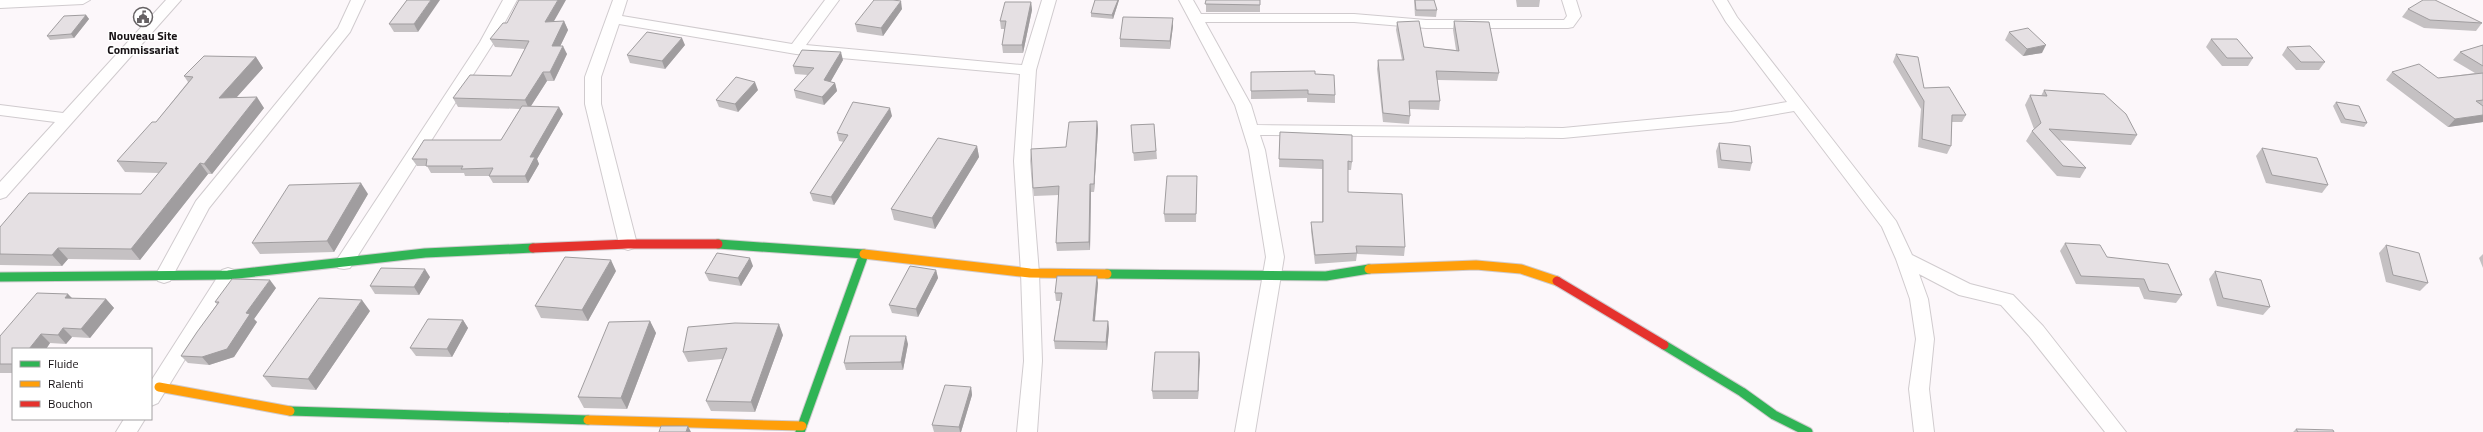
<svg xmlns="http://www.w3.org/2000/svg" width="2483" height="432" font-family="'Titillium Web',sans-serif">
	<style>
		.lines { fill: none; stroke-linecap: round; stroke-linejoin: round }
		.street-casing { stroke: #d0cbce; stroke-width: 2 }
		.fast-casing { stroke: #d0cbce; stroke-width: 11 }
		.slow-casing { stroke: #d0cbce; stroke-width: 11 }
		.jam-casing { stroke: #d0cbce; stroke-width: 11 }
		.street { fill: #fffefe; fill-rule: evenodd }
		.fast { stroke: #30b455; stroke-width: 9 }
		.slow { stroke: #ff9f0a; stroke-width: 9 }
		.jam { stroke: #e5322d; stroke-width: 9 }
		.wall { fill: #c5c1c3 }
		.shaded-wall { fill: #a09d9f }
		.building { fill: #e5e0e3; stroke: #a09d9f }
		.labels { text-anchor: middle; stroke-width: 3; stroke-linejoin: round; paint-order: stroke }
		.poi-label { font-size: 12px; font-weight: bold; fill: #161114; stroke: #fff }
	</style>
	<rect width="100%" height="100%" fill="#fcf7fa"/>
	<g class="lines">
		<defs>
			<path id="street" d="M0 0H90L83 4 0 8Z
				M166 0H181L6 197 0 199V182L55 122 0 115V105L63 113Z
				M351 0H365L350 32 209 208 170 281 164 283 158 281 155 276 196 201 338 28Z
				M503 0H517L494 42 350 268 344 269 338 268 335 263 338 258 480 42Z
				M613 0H627L622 16 792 44 825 0H839L806 45 1022 65 1042 0H1056L1036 70 1030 161 1039 273 1042 361 1037 432H1017L1024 361 1021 273 1014 161 1020 74 796 54 619 24 601 77V104L637 244 634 248 628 250 622 248 619 244 585 104V77Z
				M1179 0H1193L1201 14H1354L1426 20H1564L1567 16 1562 0H1576L1581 16 1573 27 1568 28H1426L1354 22H1205L1251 105 1257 125 1563 128 1731 112 1787 102 1726 22 1713 0H1727L1737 17 1896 221 1912 255 1970 284 2013 295 2043 326 2126 432H2105L2029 336 2001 305 1959 295 1919 274 1928 299 1934 339 1929 389 1934 432H1914L1909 389 1916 339 1910 299 1896 259 1882 227 1794 111 1731 122 1563 138 1260 135 1265 150 1284 257 1255 432H1235L1266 257 1249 150 1235 105Z
				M228 268 234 270 237 275 158 403 151 406V381L222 270Z
				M124 419H145L137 432H116Z"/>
			<path id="fast" d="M718 244 864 254 800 432
				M1107 274 1326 276 1369 269
				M0 277 228 275 425 253 533 248
				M1664 345 1742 392 1774 415 1808 432
				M290 411 588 420"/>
			<path id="slow" d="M864 254 1030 273 1107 274
				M1369 269 1476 265 1521 269 1557 281
				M159 387 290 411
				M588 420 802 426"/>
			<path id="jam" d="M533 248 628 244H718
				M1557 281 1664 345"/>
		</defs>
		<use href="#street" class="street-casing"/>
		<use href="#fast" class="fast-casing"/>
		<use href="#slow" class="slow-casing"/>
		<use href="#jam" class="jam-casing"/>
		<use href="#street" class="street"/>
		<use href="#fast" class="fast"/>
		<use href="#slow" class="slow"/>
		<use href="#jam" class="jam"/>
	</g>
	<path class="wall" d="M407 0 418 32H394L389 24Z
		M1095 0H1119L1113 19 1091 17V13Z
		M1206 0H1260V12H1206Z
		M1414 0H1434L1437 10 1436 17 1415 16Z
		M1516 0H1540L1539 7H1517Z
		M1031 2 1032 10 1023 53H1003L1002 45 1005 29H1001L1000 21Z
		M902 9 883 36 857 32 855 24Z
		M2408 9 2482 23 2476 31 2424 28 2402 17Z
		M86 15 89 19 74 38 50 40 47 36Z
		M564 21 568 30 560 46 567 54 554 81H547L531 106 563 114 537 159 539 164 528 183H493L489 176H465L464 173H431L427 166H417L412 159 501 140 520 109 458 107 453 98 511 76 525 49 495 47 490 39 554 22Z
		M1454 21 1499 73 1497 81 1437 80 1440 101 1439 110 1410 109V116L1409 124 1383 122 1377 69 1378 60H1402L1396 30 1397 22 1424 47 1456 50 1453 30Z
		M1173 26 1170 49 1120 47V39Z
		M2009 32 2042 53 2023 56 2005 40Z
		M2211 39 2253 58 2248 66H2222L2206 47Z
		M685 45 665 69 630 63 627 55Z
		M2483 45V122L2448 127 2386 80 2392 72 2438 78 2475 73 2453 60 2460 52Z
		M2287 47 2325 62 2319 70H2296L2282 55Z
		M1896 54 1924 88 1966 115 1962 122H1952L1951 146 1947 154 1918 147 1921 109 1893 62Z
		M256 57 263 68 236 98 264 108 212 174H208L140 260 68 259 62 266 0 265V227L141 194 159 173 125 172 117 161 156 122 188 82 184 76Z
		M843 60 830 82 835 83 837 91 824 105 796 98 794 90 808 75 795 74 793 66Z
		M1251 72 1315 74 1335 95V103L1307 102V98L1251 99Z
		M758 90 738 112 719 107 716 100Z
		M2044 90 2137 135 2131 145 2059 140 2086 168 2080 178 2057 176 2026 141 2032 131 2034 129 2025 105 2030 95 2041 96Z
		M2336 102 2367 123 2364 127 2341 123 2333 106Z
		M892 116 834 205 813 201 810 193 844 142 839 141 837 133Z
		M1097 121 1098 129 1094 192H1091L1090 250 1057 251 1056 243 1059 195 1034 196 1033 188 1066 147Z
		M1154 124 1157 159 1134 161 1131 125Z
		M1280 132 1352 162 1351 170H1348V192L1405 247 1404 256 1357 254 1356 261 1315 264 1311 231V222H1322V169L1279 167Z
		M1719 143 1752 163 1750 171 1718 168 1716 151Z
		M977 146 979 157 935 229 894 220 891 209Z
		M2262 148 2328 185 2322 193 2266 183 2256 156Z
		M1197 184 1196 222H1165L1164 214Z
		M368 194 334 252 260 254 252 243Z
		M2065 243 2182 295 2176 303 2144 299 2139 287 2076 284 2060 251Z
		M2386 245 2428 283 2420 291 2386 282 2379 253Z
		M2483 254V268L2479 258Z
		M753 266 741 286 709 281 705 273Z
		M936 270 938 278 918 317 892 313 889 305Z
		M616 271 588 321 541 318 535 306Z
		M2215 271 2270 307 2263 315 2217 306 2209 279Z
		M430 277 419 295 375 294 370 286Z
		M1098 283 1095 321H1108L1109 329 1107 350 1055 349 1054 341 1060 301H1056L1055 293Z
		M276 288 254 319 257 322 234 357 209 365 188 363 181 356 217 304 215 302Z
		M72 298 106 299 114 308 90 338 72 337 66 344 50 343 46 349H13V373H0V336Z
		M370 311 316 390 272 387 263 376Z
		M463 320 468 328 452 357 416 356 410 348Z
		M650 321 656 333 627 409 584 408 578 397Z
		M783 335 755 412 711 411 706 401 722 359 688 362 683 352Z
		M908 344 903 370H846L844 363Z
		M1199 352 1198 399H1153L1152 391Z
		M971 387 972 395 961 432H934L932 425Z
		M2296 429 2334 432H2293Z"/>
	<path class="shaded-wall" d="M431 0H440L418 32 414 24Z
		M558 0H566L549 30 545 22Z
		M1118 0H1119L1113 19 1112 15Z
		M901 1 902 9 883 36 881 28Z
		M1031 2 1032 10 1023 53 1022 45Z
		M86 15 89 19 74 38 71 34Z
		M1173 18V26L1170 49V41Z
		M564 21 568 30 556 55 552 46Z
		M682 38 685 45 665 69 662 61Z
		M2046 45 2042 53 2023 56 2027 49Z
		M563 46 567 54 554 81 550 72Z
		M841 52 843 60 827 88 824 80Z
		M256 57 263 68 226 109 219 98Z
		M543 72 547 81 529 109 525 100Z
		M755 82 758 90 738 112 735 104Z
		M835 83 837 91 824 105 822 97Z
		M257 97 264 108 212 174 204 164Z
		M559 107 563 114 537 159 539 164 528 183 525 176 530 157Z
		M890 108 892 116 834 205 831 197Z
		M2483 115V122L2448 127 2455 119Z
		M1097 121 1098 129 1094 192V184Z
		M977 146 979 157 935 229 932 218Z
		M200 163 208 174 140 260 131 249Z
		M361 183 368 194 334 252 327 241Z
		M1090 184 1091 192 1090 250 1089 242Z
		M58 248 68 259 62 266 52 255Z
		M750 258 753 266 741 286 738 278Z
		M611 260 616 271 588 321 582 310Z
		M425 269 430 277 419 295 414 287Z
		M936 270 938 278 918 317 916 309Z
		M1097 276 1098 283 1094 329 1093 321Z
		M270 280 276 288 254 319 257 322 234 357 209 365 202 357 246 313Z
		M68 294 77 303 65 298Z
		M106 299 114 308 90 338 81 329Z
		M362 300 370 311 316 390 308 379Z
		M463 320 468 328 452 357 447 349Z
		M650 321 656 333 627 409 621 398Z
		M1108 321 1109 329 1107 350 1106 342Z
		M779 324 783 335 755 412 751 402Z
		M63 328 72 337 66 344 58 335Z
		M41 334 50 343 46 349H29Z
		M906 336 908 344 903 370 901 362Z
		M1199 352 1200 360 1198 399V391Z
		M971 387 972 395 961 432H960L959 427Z
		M688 426 691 432H686Z"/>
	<path class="building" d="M407 0H431L414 24H389Z
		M519 0H558L545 22 564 21 552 46H563L550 72H543L525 100 453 98 470 75 511 76 529 41 490 39 503 23H507Z
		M874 0H893L901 1 881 28 855 24Z
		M1095 0H1118L1112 15 1091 13Z
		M1206 0H1260V5L1205 4Z
		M1415 0H1434L1437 10H1416Z
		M2423 0H2435L2482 23 2430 20 2408 9Z
		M1005 2H1031L1022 45H1002L1006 21H1000Z
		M86 15 71 34 47 36 64 16Z
		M1123 17 1173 18 1170 41 1120 39Z
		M1419 21 1424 47 1459 51 1454 21 1489 22 1499 73 1436 71 1440 101H1409L1410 116 1383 113 1378 60H1404L1397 22Z
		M2028 28 2046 45 2027 49 2009 32Z
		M647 32 682 38 662 61 627 55Z
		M2211 39H2237L2253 58H2227Z
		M2483 45V66L2460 52Z
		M2310 46 2325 62H2301L2287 47Z
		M802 50 841 52 824 80 835 83 822 97 794 90 814 68 793 66Z
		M1896 54 1918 57 1924 88 1949 87 1966 115H1952L1951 146 1922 139 1924 101Z
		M204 56 256 57 219 98 257 97 204 164 200 163 131 249 58 248 52 255 0 254V227L29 193 141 194 167 163 117 161 152 122H156L193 77 184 76Z
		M2419 64 2438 78 2483 73V100L2476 101 2483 106V115L2455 119 2392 72Z
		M1315 71V74L1334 75 1335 95 1308 94V90L1251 91V72Z
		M736 77 755 82 735 104 716 100Z
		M2044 90 2104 94 2126 114 2137 135 2049 129 2086 168 2063 166 2032 131 2041 123 2030 95 2047 96Z
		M853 102 890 108 831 197 810 193 848 135 837 133Z
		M2336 102 2359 106 2367 123 2345 119Z
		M522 106 559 107 530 157H535L525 176H489L493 168 461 169 463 166H426L427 159H412L424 140H501Z
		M1097 121 1094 184H1090L1089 242 1056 243 1059 186 1033 188 1031 149 1066 147 1069 122Z
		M1154 124 1156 151 1133 153 1131 125Z
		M1280 132 1352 135V162L1348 161V192L1402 194 1405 247 1356 246 1357 253 1315 255 1311 222H1323V160L1279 159Z
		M938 138 977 146 932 218 891 209Z
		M1719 143 1750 146 1752 163 1721 160Z
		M2262 148 2317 158 2328 185 2272 175Z
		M1167 176H1197L1196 214H1164Z
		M361 183 327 241 252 243 289 185Z
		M2065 243 2100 245 2107 257 2168 264 2182 295 2149 291 2144 279 2081 276Z
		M2386 245 2419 253 2428 283 2393 275Z
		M717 253 750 258 738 278 705 273Z
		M565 257 611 260 582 310 535 306Z
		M910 266 936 270 916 309 889 305Z
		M381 268 425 269 414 287 370 286Z
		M2215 271 2261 280 2270 307 2223 298Z
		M1057 276H1097L1093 321H1108L1106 342 1054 341 1062 293H1055Z
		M232 279 270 280 246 313 250 314 227 349 202 357 181 356 197 332 219 302H215Z
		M37 293 68 294 65 298 106 299 81 329 63 328 58 335 41 334 29 349H13V364H0V336Z
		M319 298 362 300 308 379 263 376Z
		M428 319 463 320 447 349 410 348Z
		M650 321 621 398 578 397 609 322Z
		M735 323 779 324 751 402 706 401 727 348 683 352 688 327Z
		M850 336H906L901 362 844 363Z
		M1155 352H1199L1198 391H1152Z
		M945 385 971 387 959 427 932 425Z
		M661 426H688L686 432H659Z
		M2296 429 2333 430 2334 432H2298Z"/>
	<defs>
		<symbol id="civic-ring" viewBox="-11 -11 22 22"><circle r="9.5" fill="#fff" stroke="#666264" stroke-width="1.5"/><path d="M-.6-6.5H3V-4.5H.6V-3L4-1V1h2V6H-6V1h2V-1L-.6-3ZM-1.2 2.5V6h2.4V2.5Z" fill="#666264"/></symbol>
	</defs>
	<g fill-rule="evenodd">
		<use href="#civic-ring" x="132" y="6" width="22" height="22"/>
	</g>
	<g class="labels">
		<g class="poi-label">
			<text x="143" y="40">Nouveau Site<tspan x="143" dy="14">Commissariat</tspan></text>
		</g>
	</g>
	<rect x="12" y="348" width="140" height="72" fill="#ffffff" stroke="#a2a0a1"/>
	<rect x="20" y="361" width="20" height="6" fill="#30b455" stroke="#a2a0a1"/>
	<text x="48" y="368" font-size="12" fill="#161114">Fluide</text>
	<rect x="20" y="381" width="20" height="6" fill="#ff9f0a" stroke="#a2a0a1"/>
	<text x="48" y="388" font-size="12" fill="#161114">Ralenti</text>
	<rect x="20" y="401" width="20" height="6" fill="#e5322d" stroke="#a2a0a1"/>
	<text x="48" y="408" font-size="12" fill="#161114">Bouchon</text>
</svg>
